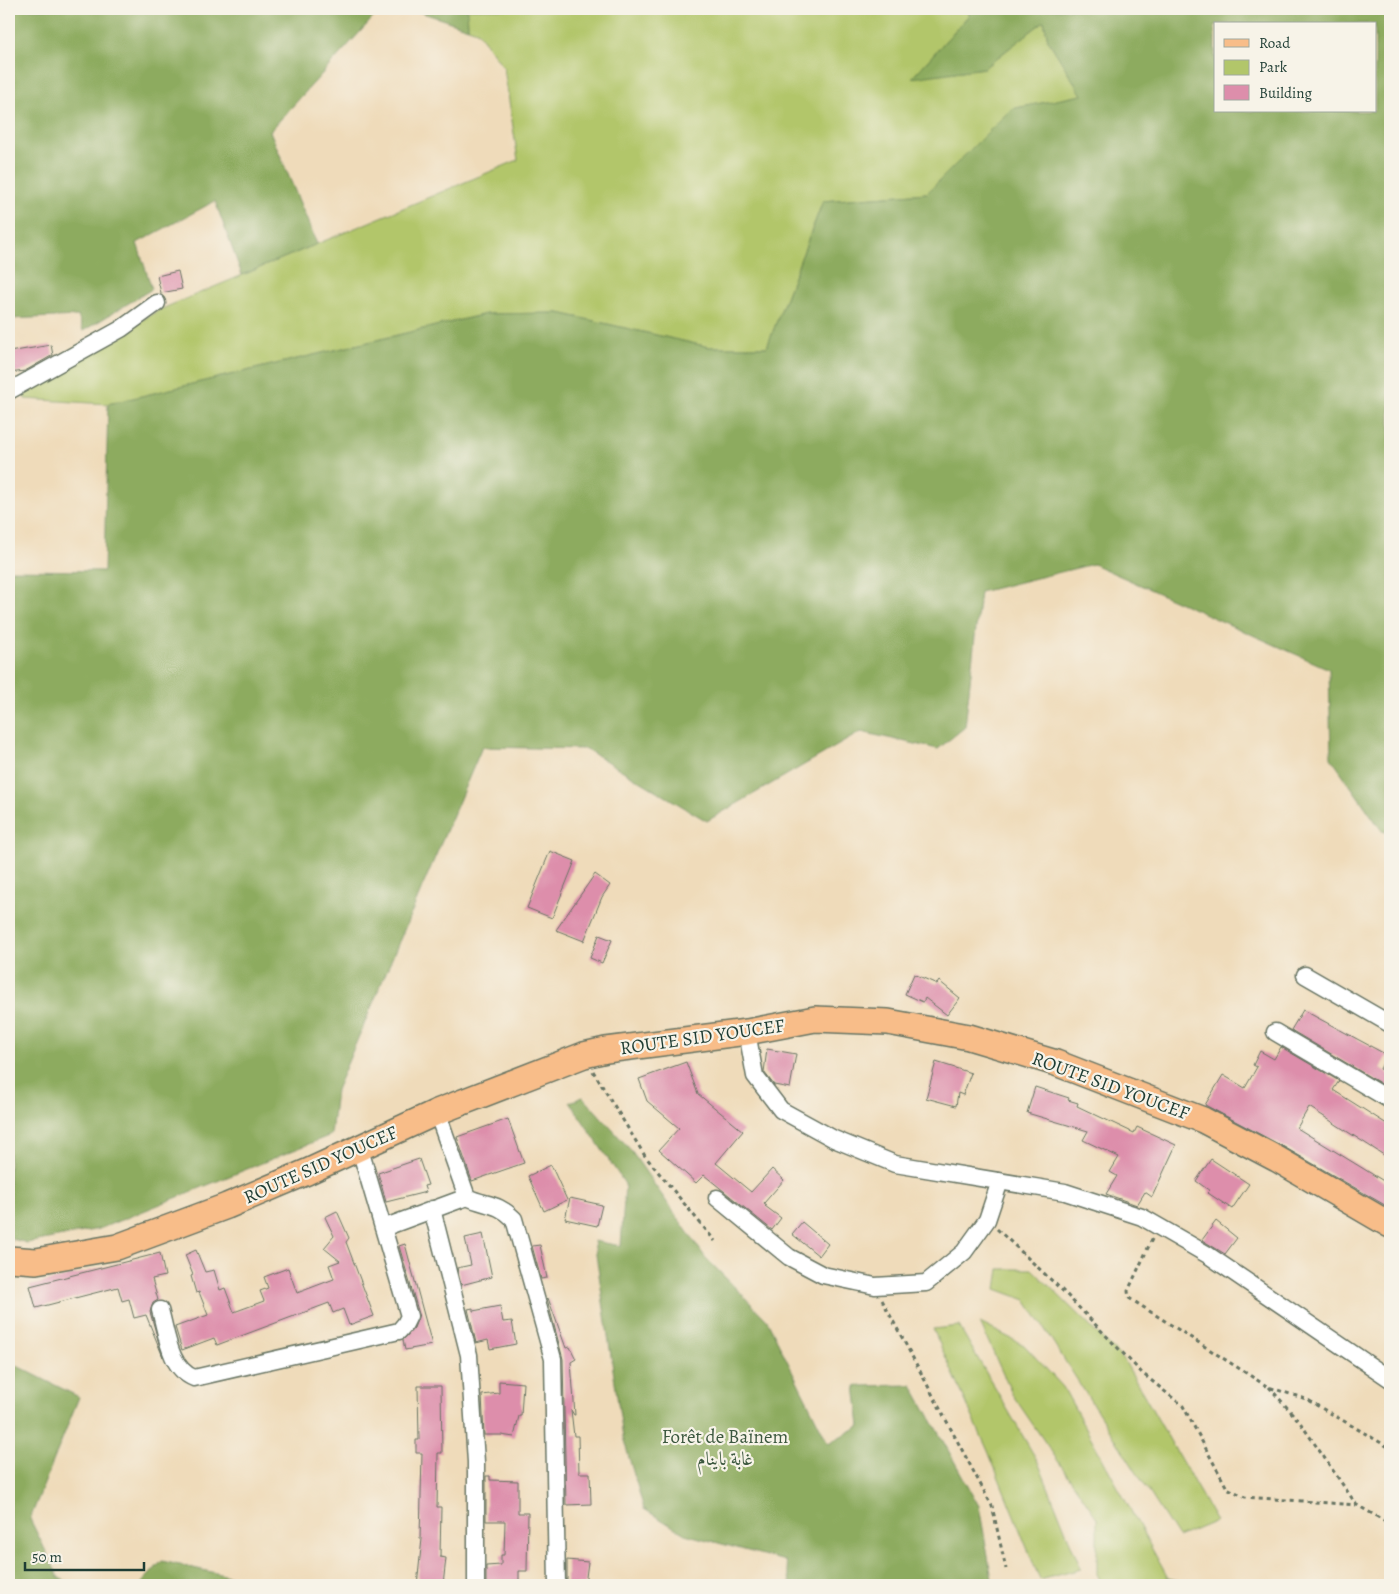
<svg xmlns="http://www.w3.org/2000/svg" width="1399" height="1594" font-family="Alegreya,Amiri,serif">
	<style>
		.green { fill: #b2c66a; stroke: #68824f }
		.forest { fill: #8dab5e; stroke: #567449; fill-rule: evenodd }
		.building { fill: #dd8eab }
		.lines { fill: none; stroke-linecap: round; stroke-linejoin: round }
		.minor-casing { stroke: #687463; stroke-width: 19 }
		.primary-casing { stroke: #687463; stroke-width: 28 }
		.path { stroke: #687463; stroke-width: 3; stroke-dasharray: 4 4; stroke-linecap: butt }
		.minor { stroke: #fff; stroke-width: 16 }
		.primary { stroke: #f8bd89; stroke-width: 25 }
		.labels { text-anchor: middle; stroke-width: 4.5; stroke-linejoin: round; paint-order: stroke }
		.street-label { font-size: 19px; fill: #1f3d34; stroke: #f7f3e8 }
		.park-label { font-size: 19px; fill: #3c583f; stroke: #f7f3e8 }
	</style>
	<rect width="100%" height="100%" fill="#f7f3e8"/>
	<filter id="ink" filterUnits="userSpaceOnUse"><feTurbulence type="fractalNoise" baseFrequency=".02" numOctaves="2"/><feDisplacementMap in="SourceGraphic" scale="10" xChannelSelector="R" yChannelSelector="G"/><feConvolveMatrix kernelMatrix="1 2 1 2 8 2 1 2 1" color-interpolation-filters="sRGB"/></filter>
	<filter id="wash" filterUnits="userSpaceOnUse"><feTurbulence type="fractalNoise" baseFrequency=".0096" numOctaves="4" result="noise"/><feDisplacementMap in="SourceGraphic" scale="20" xChannelSelector="R" yChannelSelector="G"/><feGaussianBlur stdDeviation="1.12" result="paint"/><feColorMatrix in="noise" values="0 0 0 0 0 0 0 0 0 0 0 0 0 0 0 0 0 1.4 0 .05"/><feComposite in="paint" operator="in"/></filter>
	<g filter="url(#wash)">
		<rect width="100%" height="100%" fill="#efdbba"/>
		<path class="green" d="M467 9H969V15L913 77 984 68 1044 21 1048 40 1083 95 1011 109 927 193 823 201 767 347H709L559 313 486 314 108 404 25 399 22 390 159 310 518 160 504 68 477 31 468 28Z
			M999 1269H1032L1124 1360 1216 1521 1178 1537 1026 1300 996 1289Z
			M980 1323 1024 1345 1063 1387 1168 1578 1197 1585H1103L1097 1574V1518L1012 1394Z
			M959 1326 1038 1462 1081 1569 1040 1580 988 1451 933 1329Z"/>
		<path class="forest" d="M9 9H381L270 131 317 244 242 275 215 201 137 243 152 289 83 331 78 316 9 319Z
			M411 9H467L468 28Z
			M969 9H1390V833L1382 831 1331 758 1329 669 1093 564 980 592 965 727 938 749 861 732 707 821 586 749 482 747 336 1090 331 1135 99 1229 27 1243 9 1238V570L104 571 108 404 486 314 559 313 709 347H767L823 201 927 193 1011 109 1082 95 1048 40 1044 21 984 68 912 78 969 15ZM1215 24H1375V111H1215Z
			M583 1097 629 1148 705 1257 767 1320 828 1443 860 1426 855 1386 912 1385 979 1506 992 1579 973 1585H791L785 1561 685 1534 644 1509 623 1437 594 1241 621 1246 625 1184 570 1102Z
			M9 1362 79 1397 30 1519 59 1578 75 1585H9Z
			M162 1561 269 1585H140Z"/>
		<g id="blocks">
			<path class="building" d="M178 271 182 289 161 293 157 276Z
				M51 345 53 355 25 371 9 373V352Z
				M550 851 575 861 552 918 527 908Z
				M595 874 610 885 602 897 584 941 556 930Z
				M599 935 612 940 602 963 590 958Z
				M914 974 937 984 939 981 960 998 947 1015 925 998 923 1002 905 994Z
				M1303 1010 1387 1055 1380 1069 1390 1075V1089L1291 1030Z
				M1281 1047 1339 1081 1333 1090 1390 1126V1159L1309 1107 1297 1128 1390 1185V1208L1284 1147 1205 1105 1223 1075 1245 1088 1257 1067 1253 1065 1260 1051 1274 1059Z
				M767 1049 796 1054 790 1088 774 1085 764 1072Z
				M686 1062 698 1094 743 1131 716 1163 751 1192 772 1169 784 1180 764 1203 767 1205 765 1206 781 1218 772 1230 704 1175 696 1183 659 1150 679 1128 647 1101 639 1079Z
				M936 1062 971 1073 963 1095 958 1093 956 1106 926 1098Z
				M1035 1087 1069 1098 1068 1100 1078 1103 1077 1106 1134 1133 1137 1127 1176 1145 1152 1197 1145 1192 1137 1205 1106 1194 1117 1176 1110 1172 1119 1157 1083 1140 1088 1131 1027 1113Z
				M508 1119 524 1163 472 1181 457 1137Z
				M419 1159 428 1185 424 1186 426 1192 386 1202 378 1173Z
				M1211 1159 1249 1184 1232 1209 1208 1193 1210 1191 1196 1181Z
				M551 1165 567 1200 544 1211 528 1176Z
				M570 1198 602 1205 597 1226 565 1219Z
				M337 1211 349 1238 346 1242 374 1316 349 1325 343 1309 333 1313 329 1303 217 1345 214 1338 182 1350 175 1327 208 1315 199 1292 196 1293 191 1276 193 1275 185 1255 196 1250 205 1272 214 1270 220 1290 225 1288 234 1312 264 1301 260 1291 268 1288 264 1277 288 1268 297 1293 334 1279 329 1265 340 1261 324 1248 334 1236 325 1217Z
				M1216 1221 1237 1238 1225 1254 1202 1240Z
				M802 1222 828 1244 819 1256 792 1234Z
				M483 1234 492 1277 461 1285 457 1268 471 1265 465 1238Z
				M405 1244 432 1345 405 1350 403 1340 414 1328 419 1314 399 1246Z
				M540 1245 547 1278 541 1279 532 1246Z
				M160 1253 165 1276 152 1279 158 1300 153 1303 150 1312 163 1357 146 1315 134 1318 129 1299 122 1301 118 1287 36 1308 30 1286Z
				M548 1298 566 1348 570 1347 576 1359 571 1362 575 1415H574L571 1410 574 1436H578L579 1473H590L591 1504 566 1505 563 1359 547 1299Z
				M500 1306 503 1322 512 1321 516 1344 490 1349 488 1340 476 1343 468 1309 473 1308V1311Z
				M499 1381 523 1383 521 1416H519L514 1437 501 1435H484L482 1395 499 1393Z
				M418 1386H441L442 1453H438L437 1507H441L440 1557 446 1558 443 1585H417L422 1539H420L422 1453H416V1440H419Z
				M486 1476H490V1480L518 1481V1513H528L527 1571H519V1585H486V1566L501 1565V1555H504L505 1521H486Z
				M567 1560 588 1562 585 1585H567Z"/>
		</g>
	</g>
	<g filter="url(#ink)">
		<use href="#blocks" fill-opacity="0" stroke="#687463" stroke-width="1"/>
		<g class="lines">
			<defs>
				<path id="minor" d="M9 391 121 329 157 303
					M1305 975 1390 1024
					M747 1032 755 1076 781 1110 834 1139 895 1164 1065 1192 1142 1217 1208 1255 1390 1379
					M1275 1032 1390 1100
					M437 1112 467 1197C486 1206 497 1202 514 1219L553 1359 557 1585
					M717 1198 789 1257 823 1275 875 1286 926 1283 964 1252 987 1220 1000 1181
					M432 1209 469 1355 476 1462V1585
					M383 1228 467 1197
					M160 1310C167 1334 169 1368 194 1378L399 1331 405 1324 409 1316 359 1146"/>
				<path id="primary" d="M9 1259 36 1261 117 1247 227 1206 307 1172 437 1112 584 1055 606 1050 747 1032 815 1019 888 1022 969 1037 1056 1063 1203 1120 1277 1159 1390 1225"/>
			</defs>
			<use href="#minor" class="minor-casing"/>
			<use href="#primary" class="primary-casing"/>
			<path class="path" d="M593 1071 645 1156 715 1241
				M997 1229 1064 1292 1142 1373 1183 1406 1227 1488 1245 1497 1357 1505 1390 1524
				M1152 1239 1128 1291 1129 1298 1268 1387 1306 1399 1390 1448
				M882 1300 992 1506 1006 1569
				M1269 1387 1299 1421 1356 1504"/>
			<use href="#minor" class="minor"/>
			<use href="#primary" class="primary"/>
		</g>
	</g>
	<g class="labels">
		<g class="street-label">
			<text transform="translate(702 1036) rotate(-8)" y="7">ROUTE SID YOUCEF</text>
			<text transform="translate(1111 1085) rotate(20)" y="7">ROUTE SID YOUCEF</text>
			<text transform="translate(320 1164) rotate(-24)" y="7">ROUTE SID YOUCEF</text>
		</g>
		<g class="park-label">
			<text x="725" y="1443">Forêt de Baïnem<tspan x="725" dy="22">غابة باينام</tspan></text>
		</g>
	</g>
	<rect width="1399" height="1594" fill="none" stroke="#f7f3e8" stroke-width="30"/>
	<rect x="1214" y="22" width="162" height="90" fill="#f7f3e8" stroke="#a1aaa0"/>
	<rect x="1224" y="39" width="25" height="8" fill="#f8bd89" stroke="#a1aaa0"/>
	<text x="1259" y="48" font-size="15" fill="#1f3d34">Road</text>
	<rect x="1224" y="60" width="25" height="15" fill="#b2c66a" stroke="#a1aaa0"/>
	<text x="1259" y="72" font-size="15" fill="#1f3d34">Park</text>
	<rect x="1224" y="85" width="25" height="15" fill="#dd8eab" stroke="#a1aaa0"/>
	<text x="1259" y="98" font-size="15" fill="#1f3d34">Building</text>
	<path d="M25 1562v8h119v-8" fill="none" stroke="#1f3d34" stroke-width="2.5"/>
	<text x="32" y="1562" font-size="15" fill="#1f3d34" stroke="#f7f3e8" stroke-width="4" paint-order="stroke">50 m</text>
</svg>
